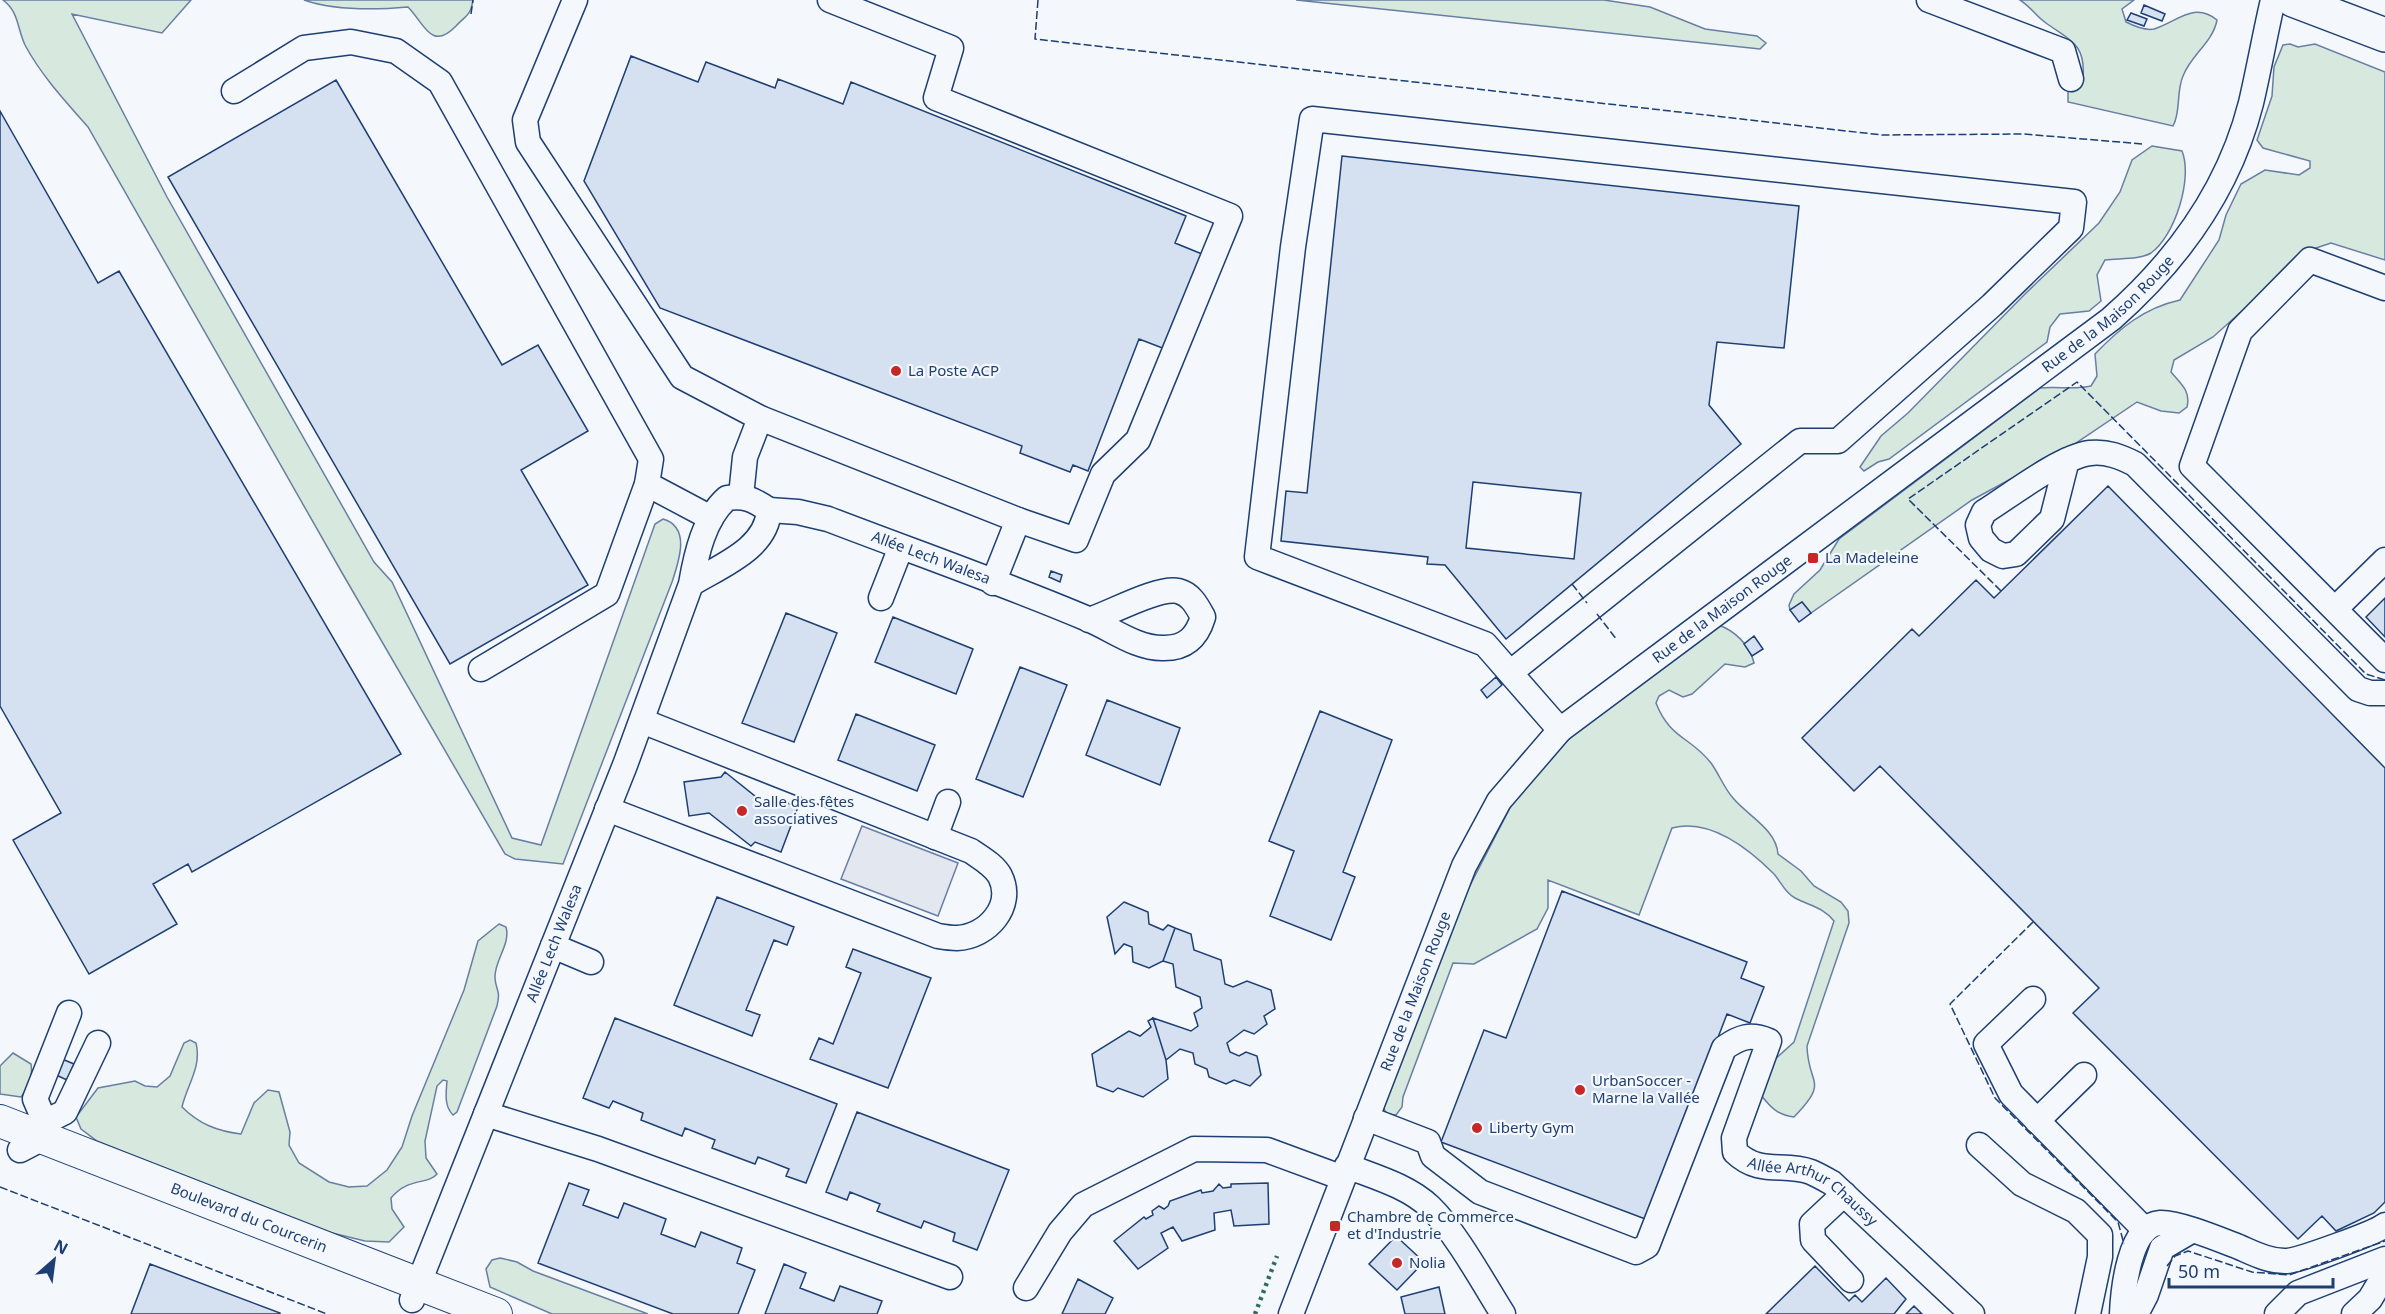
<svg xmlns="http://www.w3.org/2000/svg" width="2385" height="1314" font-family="'Noto Sans',sans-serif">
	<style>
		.green { fill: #d7e8df; stroke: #687fa3; stroke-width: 1.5 }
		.parking { fill: #e3e8f0; stroke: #687fa3; stroke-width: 1.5 }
		.building { fill: #d5e0f0; stroke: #1d3f73; stroke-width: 1.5; fill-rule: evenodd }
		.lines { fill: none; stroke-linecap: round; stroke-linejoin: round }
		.minor-casing { stroke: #1d3f73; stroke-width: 27 }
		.major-casing { stroke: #1d3f73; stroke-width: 34 }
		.highway-casing { stroke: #1d3f73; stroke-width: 36 }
		.minor { stroke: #f4f7fb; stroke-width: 24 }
		.major { stroke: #f4f7fb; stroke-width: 32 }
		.highway { stroke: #f4f7fb; stroke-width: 33 }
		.hedge { stroke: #2c6c60; stroke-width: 4.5; stroke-dasharray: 3 4.5; stroke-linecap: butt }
		.fence { stroke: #1d3f73; stroke-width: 1.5; stroke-dasharray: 8 3; stroke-linecap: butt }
		.poi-dot { fill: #c62828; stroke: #f4f7fb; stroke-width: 2 }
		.labels { text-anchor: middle; stroke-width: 4.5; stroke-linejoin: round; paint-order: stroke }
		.street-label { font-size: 15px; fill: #1d3f73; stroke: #f4f7fb }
		.poi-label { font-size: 15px; fill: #1d3f73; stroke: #f4f7fb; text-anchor: start }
	</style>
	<rect width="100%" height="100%" fill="#f4f7fb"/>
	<path class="green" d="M3 0H191L162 33 72 14 167 197 374 562 392 582 512 838 541 845 655 524 663 519C691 527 679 561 672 582L563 864 515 859 505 854 341 571 88 127C65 101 41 75 25 45 17 28 19 12 3 0Z
		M304 0H473C470 17 467 14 456 26 431 52 424 23 408 7 374 10 336 11 304 0Z
		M1296 0H1604L1650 7 1705 29 1757 36 1766 43 1760 49Z
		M2020 0H2134L2122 9 2126 22C2134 26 2145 31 2154 29 2177 22 2194 1 2217 20 2213 42 2191 55 2183 76 2176 92 2181 112 2173 126L2068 102V89L2083 78C2086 43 2069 40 2046 23 2036 16 2030 6 2020 0Z
		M2290 44 2298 47 2315 44 2385 72V260L2331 243 2310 250 2213 337 2174 360 2171 372C2181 384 2191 391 2187 407L2179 413 2161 411 2137 402 2070 447 1972 500 1811 613 1802 602 1790 610 1789 605 1794 594 1820 570 1839 539 2040 388C2058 386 2074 390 2091 386L2097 376 2095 354C2120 328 2144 308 2180 300L2219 240 2226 215 2241 184 2265 170 2299 175 2310 168V161L2263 148 2257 140 2272 96 2274 67 2283 45Z
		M2152 146 2182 151C2193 178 2175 236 2151 253 2140 260 2118 258 2105 260L2097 275 2101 301 2089 311 2060 314 2050 327 2047 342 1889 459 1878 462 1864 471 1860 467 1881 436 1908 413 2025 294 2099 223 2120 192 2132 160Z
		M1718 625C1734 630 1750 645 1754 663L1745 667 1725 664 1692 694 1683 697 1669 690 1659 696 1656 703C1670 739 1691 737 1711 763 1719 774 1724 788 1733 798 1748 816 1776 829 1778 854L1801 871 1814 886 1841 902 1848 911 1849 923 1807 1046C1808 1086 1830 1080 1794 1117 1778 1115 1771 1108 1761 1095L1772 1062 1794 1042 1834 921C1823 907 1810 906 1795 898 1785 893 1781 882 1774 874 1748 848 1710 818 1672 828L1639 915 1548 880V908L1537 929 1474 964 1453 963 1403 1097 1402 1107 1396 1115 1387 1114 1383 1107 1462 901 1512 804 1563 744 1589 721Z
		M499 924 506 927C511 944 494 961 495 978 496 992 501 989 497 1006L457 1112 453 1115C444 1106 446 1093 447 1081L443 1080 437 1086 425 1141 426 1158 437 1174C428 1185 408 1177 391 1198L392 1209 404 1227 389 1242 365 1241 324 1231 97 1141 81 1129 76 1117 98 1088 135 1081 145 1086 157 1087 170 1076 184 1043 190 1040 196 1043C202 1067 187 1085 182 1107 199 1124 217 1131 241 1134L254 1103 268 1090 279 1092 290 1132 289 1145 299 1163 329 1182 349 1187 367 1186 387 1170 402 1147 412 1116 464 990 478 941Z
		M13 1053 31 1064C33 1077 29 1088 21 1097L0 1094V1066Z
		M500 1258 517 1262 533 1271 648 1314H552L490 1287 486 1269 492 1260Z"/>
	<path class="parking" d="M862 826 958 863 938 916 841 879Z"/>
	<path class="building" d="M2144 5 2165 14 2162 21 2141 13Z
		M2131 13 2147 19 2144 26 2127 20Z
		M631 56 698 82 706 62 775 88 778 79 843 104 851 82 1186 216 1175 243 1202 254 1165 349 1139 339 1088 471 1073 465 1070 472 1020 453 1022 446 660 308 584 181Z
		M336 80 502 365 538 345 588 431 521 470 588 585 450 664 168 177Z
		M0 111 98 283 119 271 401 754 192 872 188 864 153 884 177 924 89 974 13 840 61 813 0 706Z
		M1342 156 1799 206 1784 348 1717 342 1709 405 1741 444 1506 639 1445 565 1427 564 1428 557 1281 541 1286 491 1307 493ZM1473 482 1581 493 1574 559 1466 548Z
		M2108 486 2385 768V1202L2374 1213 2336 1231 2322 1216 2298 1239 2073 1013 2099 988 1880 766 1854 791 1802 738 1912 629 1919 636 1976 580 1994 598Z
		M1051 571 1062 575 1060 582 1049 577Z
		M2385 598V637L2366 617Z
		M1802 602 1811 613 1799 622 1790 610Z
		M786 613 837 633 794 742 742 723Z
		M893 617 973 649 956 694 875 662Z
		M1754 636 1763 649 1752 656 1744 644Z
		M1020 667 1067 685 1023 797 976 779Z
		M1496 677 1502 685 1487 698 1481 690Z
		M1107 700 1180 728 1160 785 1086 755Z
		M1320 711 1392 740 1343 872 1355 877 1331 940 1270 916 1294 851 1269 841Z
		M856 714 935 745 917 791 838 760Z
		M725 772 770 808 774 798 798 807 781 852 755 842 751 846 709 813 689 816 684 782 721 777Z
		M1562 891 1747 962 1741 978 1764 987 1750 1023 1727 1014 1648 1220 1441 1142 1484 1030 1506 1038Z
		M717 897 794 927 787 945 774 940 746 1010 760 1015 752 1036 674 1005Z
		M1124 902 1148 912 1149 924 1163 930 1168 925 1175 928 1163 961 1149 968 1133 962 1132 947 1124 944 1115 954 1107 917Z
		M1175 928 1191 934 1194 950 1221 960 1225 984 1233 987 1247 981 1271 990 1275 1009 1264 1016 1267 1024 1254 1034 1244 1030 1227 1043 1230 1052 1239 1056 1246 1052 1257 1056 1261 1075 1250 1086 1234 1080 1226 1084 1209 1077 1207 1069 1195 1064 1193 1053 1180 1049 1166 1060 1153 1018 1191 1031 1198 1026 1194 1013 1202 1008 1200 997 1176 987 1173 964 1163 961Z
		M853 949 931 978 888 1088 810 1059 819 1038 833 1044 861 973 846 967Z
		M615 1018 837 1104 806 1183 786 1176 789 1169 758 1157 755 1164 712 1148 715 1140 685 1128 682 1136 641 1120 643 1113 613 1101 609 1108 583 1098Z
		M1153 1018 1166 1060 1168 1079 1143 1097 1118 1088 1113 1092 1097 1086 1092 1054 1129 1031 1140 1036 1151 1027 1148 1021Z
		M62 1059 74 1064 67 1080 56 1075Z
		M857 1112 1009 1170 977 1250 953 1241 955 1233 924 1221 921 1228 877 1211 880 1204 850 1192 847 1200 826 1192Z
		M569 1183 589 1190 583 1205 618 1218 624 1203 666 1219 661 1234 695 1247 701 1232 742 1248 737 1263 755 1270 738 1314H673L538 1263Z
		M1268 1183 1269 1224 1234 1226 1231 1210 1214 1213 1215 1230 1182 1241 1173 1227 1161 1233 1168 1248 1138 1269 1114 1241 1144 1217 1146 1219 1153 1215 1152 1211 1159 1206 1164 1209 1168 1206 1170 1201 1201 1190 1202 1193 1213 1191 1219 1184 1223 1188 1231 1187V1184Z
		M1396 1236 1424 1262 1397 1290 1369 1264Z
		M150 1264 280 1313V1314H131Z
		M784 1264 806 1273 800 1288 834 1301 840 1286 882 1301 877 1314H765Z
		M1815 1266 1849 1301 1855 1295 1862 1302 1886 1278 1906 1299 1894 1314H1766Z
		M1078 1279 1113 1298 1105 1314H1062Z
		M1439 1287 1445 1314H1405L1401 1297Z
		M1914 1306 1922 1314H1906Z"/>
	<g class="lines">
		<defs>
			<g id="minor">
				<path d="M575 0 525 120 528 142 682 377 760 418"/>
				<path d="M830 0 951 48 936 98 1230 216 1138 440 1103 474 1076 540 1018 520"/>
				<path d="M1929 0 2063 51 2071 79"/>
				<path d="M234 91 304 48 351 42 396 51 440 82 651 459 647 484 711 518"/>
				<path d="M2385 288 2310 260 2240 331 2192 466 2385 660"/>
				<path d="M2067 460 2052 519 2016 554 2003 556 1991 550 1981 538 1978 525 1984 512C2011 495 2060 457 2090 453 2107 451 2121 457 2135 464L2358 689 2370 693H2385"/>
				<path d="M741 496 745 457 760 418 1018 520 993 583"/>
				<path id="s1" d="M769 510 798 512 828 519C914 552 1003 583 1088 619 1112 629 1137 649 1164 648 1186 648 1197 637 1203 617 1197 606 1191 594 1178 591 1157 587 1111 613 1089 620"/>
				<path d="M881 598 901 547"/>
				<path d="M2335 609 2385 560"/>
				<path d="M481 669 607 594 647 484"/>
				<path d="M1511 672 1800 441H1838L1992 305 2071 228 2074 202 1312 119 1293 247 1257 557 1485 644 1560 730"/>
				<path d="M607 809 938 936C944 937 951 938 957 938 987 937 1015 906 1000 876 994 865 981 858 971 851L642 721"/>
				<path d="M935 837 948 802"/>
				<path d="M553 946 591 962"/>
				<path d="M2033 999 1986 1044 2011 1094 2145 1230"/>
				<path d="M69 1013 35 1099 45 1122 65 1112 98 1043"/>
				<path d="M486 1114 598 1149 950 1277"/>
				<path id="s2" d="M1366 1118 1428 1142 1433 1156 1480 1192 1636 1252 1647 1246 1724 1048C1740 1037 1750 1033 1769 1041L1734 1138 1735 1152C1760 1176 1783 1162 1811 1172 1818 1175 1825 1179 1832 1183L1972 1314"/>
				<path d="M2037 1121 2084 1075"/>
				<path d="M1979 1145 2022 1184 2076 1211 2100 1235V1257L2088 1314"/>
				<path d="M20 1150 43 1138 44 1127"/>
				<path d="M1347 1166C1375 1177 1408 1186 1430 1207 1455 1231 1484 1284 1503 1314"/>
				<path d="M1844 1194 1812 1224 1813 1240 1851 1280"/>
				<path d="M1026 1288 1060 1232 1083 1205 1194 1149 1267 1150 1343 1178"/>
				<path id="s3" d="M412 1300 625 765 691 584C696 555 704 518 727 498 745 495 754 500 769 510 767 549 720 566 691 584"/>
				<path id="s4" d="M1291 1314 1464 866 1499 801 1560 730 2111 319C2177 261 2229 190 2251 103 2259 69 2265 34 2273 0"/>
				<path d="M2122 1314C2123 1291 2129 1225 2160 1223 2178 1222 2221 1240 2239 1247 2253 1253 2270 1262 2287 1261 2300 1260 2375 1233 2385 1225"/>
				<path d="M2136 1314 2146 1295 2162 1248 2191 1231"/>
				<path d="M2277 1314 2298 1293 2385 1259"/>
				<path d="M2354 1314 2370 1299 2385 1274"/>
			</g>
			<g id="major">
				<path id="s5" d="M0 1121 496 1314"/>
			</g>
			<path id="highway" d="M2293 0 2385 35"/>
		</defs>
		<use href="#minor" class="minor-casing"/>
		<use href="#major" class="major-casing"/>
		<use href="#highway" class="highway-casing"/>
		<use href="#minor" class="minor"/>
		<use href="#major" class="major"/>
		<use href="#highway" class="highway"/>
		<path class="hedge" d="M1255 1314 1277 1256"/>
		<path class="fence" d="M1038 0 1035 39 1882 135 2023 134 2143 144
			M471 14 473 0
			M1572 584 1587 603
			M2001 591 1908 499 2077 382 2366 674 2385 680
			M1597 614 1617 640
			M2033 922 1950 1004 1995 1098 2118 1222 2124 1244
			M0 1187 327 1314
			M2167 1266 2175 1256 2188 1251 2252 1272 2289 1275 2385 1241"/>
	</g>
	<g class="poi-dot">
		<circle cx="896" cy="371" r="6"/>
		<rect x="1807" y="552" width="12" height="12" rx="3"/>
		<circle cx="742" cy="811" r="6"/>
		<circle cx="1580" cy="1090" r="6"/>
		<circle cx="1477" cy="1128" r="6"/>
		<rect x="1329" y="1220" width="12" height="12" rx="3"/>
		<circle cx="1397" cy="1263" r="6"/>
	</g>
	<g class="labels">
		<g class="street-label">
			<text dy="5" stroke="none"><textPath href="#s4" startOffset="1336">Rue de la Maison Rouge</textPath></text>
			<text dy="5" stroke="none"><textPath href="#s1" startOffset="170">Allée Lech Walesa</textPath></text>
			<text dy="5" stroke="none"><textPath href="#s4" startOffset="850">Rue de la Maison Rouge</textPath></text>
			<text dy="5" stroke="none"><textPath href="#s3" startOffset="384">Allée Lech Walesa</textPath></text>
			<text dy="5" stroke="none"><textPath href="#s4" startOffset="346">Rue de la Maison Rouge</textPath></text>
			<text dy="5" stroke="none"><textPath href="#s2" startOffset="788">Allée Arthur Chaussy</textPath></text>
			<text dy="5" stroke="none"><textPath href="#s5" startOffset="267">Boulevard du Courcerin</textPath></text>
		</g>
		<g class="poi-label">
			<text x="908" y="376">La Poste ACP</text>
			<text x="1825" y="563">La Madeleine</text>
			<text x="754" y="807">Salle des fêtes<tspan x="754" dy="17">associatives</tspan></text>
			<text x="1592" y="1086">UrbanSoccer -<tspan x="1592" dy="17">Marne la Vallée</tspan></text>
			<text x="1489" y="1133">Liberty Gym</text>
			<text x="1347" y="1222">Chambre de Commerce<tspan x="1347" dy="17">et d'Industrie</tspan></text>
			<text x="1409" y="1268">Nolia</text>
		</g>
	</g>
	<g transform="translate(54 1260) rotate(28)" stroke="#f4f7fb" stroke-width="4.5" paint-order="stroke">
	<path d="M0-4.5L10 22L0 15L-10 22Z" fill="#1d3f73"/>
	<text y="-9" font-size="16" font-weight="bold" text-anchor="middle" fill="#1d3f73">N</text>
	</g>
	<path d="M2169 1278v9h164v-9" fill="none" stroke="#1d3f73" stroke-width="3"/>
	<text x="2178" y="1278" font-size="18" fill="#1d3f73" stroke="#f4f7fb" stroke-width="4.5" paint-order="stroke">50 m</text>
</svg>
